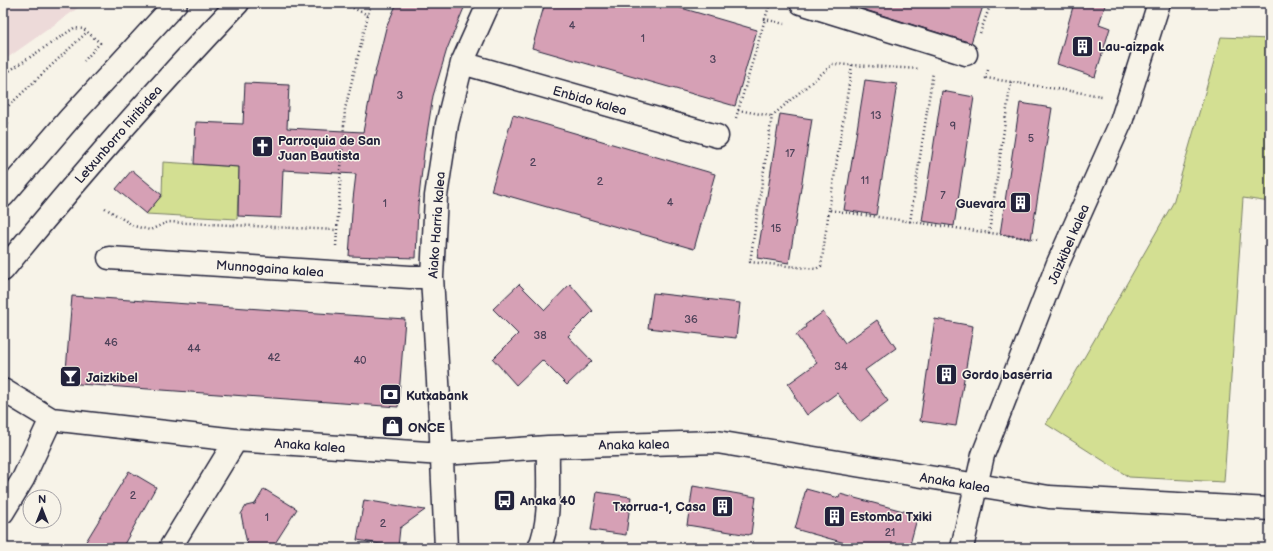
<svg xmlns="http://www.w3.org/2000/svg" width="1273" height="551" font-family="'Balsamiq Sans',sans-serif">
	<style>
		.built { fill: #eddad9 }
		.green { fill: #d3df92; stroke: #7a8066 }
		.building { fill: #d6a0b5; stroke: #22223b }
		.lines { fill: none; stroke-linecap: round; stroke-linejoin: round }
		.minor-casing { stroke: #22223b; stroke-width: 25 }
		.major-casing { stroke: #22223b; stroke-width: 25 }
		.path { stroke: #22223b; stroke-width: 2.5; stroke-dasharray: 1 3; stroke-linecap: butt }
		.minor { stroke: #f7f3e8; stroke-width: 22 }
		.major { stroke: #f7f3e8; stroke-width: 22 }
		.labels { text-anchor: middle; stroke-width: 3; stroke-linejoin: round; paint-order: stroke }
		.number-label { font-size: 11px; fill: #4f425a }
		.poi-label { font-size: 13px; font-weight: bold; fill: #22223b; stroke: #f7f3e8; text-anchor: start }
		.street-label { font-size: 13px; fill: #22223b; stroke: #f7f3e8 }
	</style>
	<rect width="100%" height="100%" fill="#f7f3e8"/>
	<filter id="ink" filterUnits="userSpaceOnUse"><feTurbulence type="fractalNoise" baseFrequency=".025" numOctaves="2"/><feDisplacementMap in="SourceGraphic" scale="8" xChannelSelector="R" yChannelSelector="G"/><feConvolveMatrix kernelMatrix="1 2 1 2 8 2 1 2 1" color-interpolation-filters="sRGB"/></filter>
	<g filter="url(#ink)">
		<path class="built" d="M3 3H85L3 61Z"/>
		<path class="green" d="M1221 37 1270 39V202L1243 198 1224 482 1129 477 1046 424 1173 203Z
			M163 162 239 167 237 219 146 214 162 195Z"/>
		<path class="building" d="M397 3H466L447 49 433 96 424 152 418 206 416 258 349 256 353 199 356 174 283 170 281 218 238 216 239 167 194 164 196 122 243 124 245 83 289 85 287 128 363 132 373 81 386 28Z
			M545 3H664L757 30 735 106 532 48Z
			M857 3H984L971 43 856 7Z
			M1074 3H1106L1099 24 1110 28 1095 77 1057 64Z
			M865 80 897 84 876 215 844 210Z
			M942 91 974 97 954 226 922 221Z
			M1020 103 1052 108 1031 239 1000 234Z
			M780 114 812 119 789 263 757 258Z
			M513 115 715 174 694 249 491 191Z
			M132 170 162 195 146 214 116 189Z
			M519 284 545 310 570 284 593 311 568 336 592 361 567 385 542 360 516 385 493 359 518 334 493 309Z
			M653 293 740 303 736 338 648 328Z
			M72 296 405 319 398 407 65 383Z
			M823 312 845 343 877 320 896 348 865 370 888 401 860 422 837 393 807 415 794 396 795 395 788 384 817 363 796 335 806 327 805 325Z
			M935 319 973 326 956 426 920 421Z
			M129 471 156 487 122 548H82Z
			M693 486 756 497 751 534H749V535L687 525Z
			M264 489 297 509 272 548H248L241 514 246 506 255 504Z
			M806 489 839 498 840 494 918 515 909 548H863L795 529Z
			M597 492 631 497 626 535 591 530Z
			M364 500 425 510 400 528 398 547 357 540Z"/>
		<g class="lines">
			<defs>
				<path id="minor" d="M801 3 966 54
					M462 63 717 136
					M109 258 410 277H432
					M3 390 51 419 236 440 442 454 548 447 717 442 1049 497 1270 509
					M3 512 23 479 51 419
					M170 548 236 440
					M446 548 440 416 432 277 436 196 447 124 462 63 489 3
					M539 548C552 521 547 477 548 447
					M962 548 983 455 1058 263 1121 122 1159 3"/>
				<path id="major" d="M3 196 70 118 176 3
					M3 270C78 178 156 89 238 3"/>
			</defs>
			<use href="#minor" class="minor-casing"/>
			<use href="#major" class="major-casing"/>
			<path class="path" d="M342 3 368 15
				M770 3 765 19 784 24
				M980 33 991 3
				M852 65 829 210 1040 240
				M988 70 986 78 1102 96
				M3 75 74 28 84 29 100 43 84 61
				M738 110 771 116
				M3 111 87 32
				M3 118 9 124
				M736 118 765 19
				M105 208 134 226 150 230 168 222 337 230
				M829 210 821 266 816 269 750 262 772 116 833 64 920 69
				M910 222 933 72
				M989 233 1011 81
				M336 246 345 109 371 3"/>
			<use href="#minor" class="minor"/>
			<use href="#major" class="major"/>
		</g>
	</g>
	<defs>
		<symbol id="building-square" viewBox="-11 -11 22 22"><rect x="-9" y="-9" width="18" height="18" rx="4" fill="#22223b" stroke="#f7f3e8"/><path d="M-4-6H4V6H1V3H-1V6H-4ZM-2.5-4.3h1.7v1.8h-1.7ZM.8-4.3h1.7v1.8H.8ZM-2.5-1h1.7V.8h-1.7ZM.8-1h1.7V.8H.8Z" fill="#fff"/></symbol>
		<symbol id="church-square" viewBox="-11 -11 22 22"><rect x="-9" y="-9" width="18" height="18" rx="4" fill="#22223b" stroke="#f7f3e8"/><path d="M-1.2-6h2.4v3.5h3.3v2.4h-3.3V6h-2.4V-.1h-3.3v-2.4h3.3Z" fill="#fff"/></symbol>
		<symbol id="bar-square" viewBox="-11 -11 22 22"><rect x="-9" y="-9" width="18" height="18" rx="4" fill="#22223b" stroke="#f7f3e8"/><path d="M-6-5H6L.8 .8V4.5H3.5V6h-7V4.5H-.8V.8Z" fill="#fff"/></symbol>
		<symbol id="bank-square" viewBox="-11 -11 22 22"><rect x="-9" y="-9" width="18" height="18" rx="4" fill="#22223b" stroke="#f7f3e8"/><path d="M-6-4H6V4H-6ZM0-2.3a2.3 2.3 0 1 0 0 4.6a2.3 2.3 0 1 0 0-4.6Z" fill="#fff"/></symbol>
		<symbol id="shop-square" viewBox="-11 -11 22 22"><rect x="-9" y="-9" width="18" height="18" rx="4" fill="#22223b" stroke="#f7f3e8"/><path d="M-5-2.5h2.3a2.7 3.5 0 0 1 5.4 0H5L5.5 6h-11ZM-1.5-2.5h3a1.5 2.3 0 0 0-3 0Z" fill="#fff"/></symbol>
		<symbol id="bus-square" viewBox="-11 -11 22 22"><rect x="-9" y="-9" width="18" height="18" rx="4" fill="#22223b" stroke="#f7f3e8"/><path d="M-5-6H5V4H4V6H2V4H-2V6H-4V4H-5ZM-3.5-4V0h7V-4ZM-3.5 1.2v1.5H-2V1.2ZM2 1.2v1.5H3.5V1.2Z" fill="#fff"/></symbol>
	</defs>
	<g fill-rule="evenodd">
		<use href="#building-square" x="1070" y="34" width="25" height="25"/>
		<use href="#church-square" x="250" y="134" width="25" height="25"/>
		<use href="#building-square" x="1008" y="190" width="25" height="25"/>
		<use href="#building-square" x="934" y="362" width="25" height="25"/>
		<use href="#bar-square" x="58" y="364" width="25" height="25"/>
		<use href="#bank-square" x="378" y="382" width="25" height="25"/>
		<use href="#shop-square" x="380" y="414" width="25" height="25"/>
		<use href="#bus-square" x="492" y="488" width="25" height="25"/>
		<use href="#building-square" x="710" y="494" width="25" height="25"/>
		<use href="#building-square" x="822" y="504" width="25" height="25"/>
	</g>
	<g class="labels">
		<g class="number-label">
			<text x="572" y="29">4</text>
			<text x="643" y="42">1</text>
			<text x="713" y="63">3</text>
			<text x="400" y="99">3</text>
			<text x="876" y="119">13</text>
			<text x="953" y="130">9</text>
			<text x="1031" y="142">5</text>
			<text x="790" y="157">17</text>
			<text x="533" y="166">2</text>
			<text x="865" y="184">11</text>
			<text x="600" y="185">2</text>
			<text x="943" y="199">7</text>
			<text x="670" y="206">4</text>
			<text x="385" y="207">1</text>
			<text x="776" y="232">15</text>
			<text x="691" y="323">36</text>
			<text x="540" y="339">38</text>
			<text x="111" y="346">46</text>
			<text x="194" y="352">44</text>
			<text x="274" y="361">42</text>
			<text x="360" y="364">40</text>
			<text x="841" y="370">34</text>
			<text x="133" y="499">2</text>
			<text x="267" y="521">1</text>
			<text x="383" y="527">2</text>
			<text x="890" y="536">21</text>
		</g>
		<g class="poi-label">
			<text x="1098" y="51">Lau-aizpak</text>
			<text x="278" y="145">Parroquia de San<tspan x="278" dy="15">Juan Bautista</tspan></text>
			<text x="1006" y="208" text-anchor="end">Guevara</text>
			<text x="962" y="379">Gordo baserria</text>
			<text x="86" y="382">Jaizkibel</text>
			<text x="406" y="400">Kutxabank</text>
			<text x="408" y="432">ONCE</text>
			<text x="520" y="505">Anaka 40</text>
			<text x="706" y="511" text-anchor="end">Txorrua-1, Casa</text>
			<text x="850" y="521">Estomba Txiki</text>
		</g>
		<g class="street-label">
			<text transform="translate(590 100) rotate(16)" y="5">Enbido kalea</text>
			<text transform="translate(118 134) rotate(-49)" y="5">Letxunborro hiribidea</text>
			<text transform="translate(436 225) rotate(-86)" y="5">Aiako Harria kalea</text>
			<text transform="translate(1068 244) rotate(-67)" y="5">Jaizkibel kalea</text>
			<text transform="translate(270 268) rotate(4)" y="5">Munnogaina kalea</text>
			<text transform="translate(634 444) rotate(-1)" y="5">Anaka kalea</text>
			<text transform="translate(310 445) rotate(4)" y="5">Anaka kalea</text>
			<text transform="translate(955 482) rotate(9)" y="5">Anaka kalea</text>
		</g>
	</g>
	<rect width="1273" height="551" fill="none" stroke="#f7f3e8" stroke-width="16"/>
	<rect x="8" y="8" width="1257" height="535" fill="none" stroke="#22223b" stroke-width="1.5" filter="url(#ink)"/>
	<g transform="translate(42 509)"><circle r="19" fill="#f7f3e8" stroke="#a29fa3"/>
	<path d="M0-3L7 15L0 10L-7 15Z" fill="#22223b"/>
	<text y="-6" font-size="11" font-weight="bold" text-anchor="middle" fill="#22223b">N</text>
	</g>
</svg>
